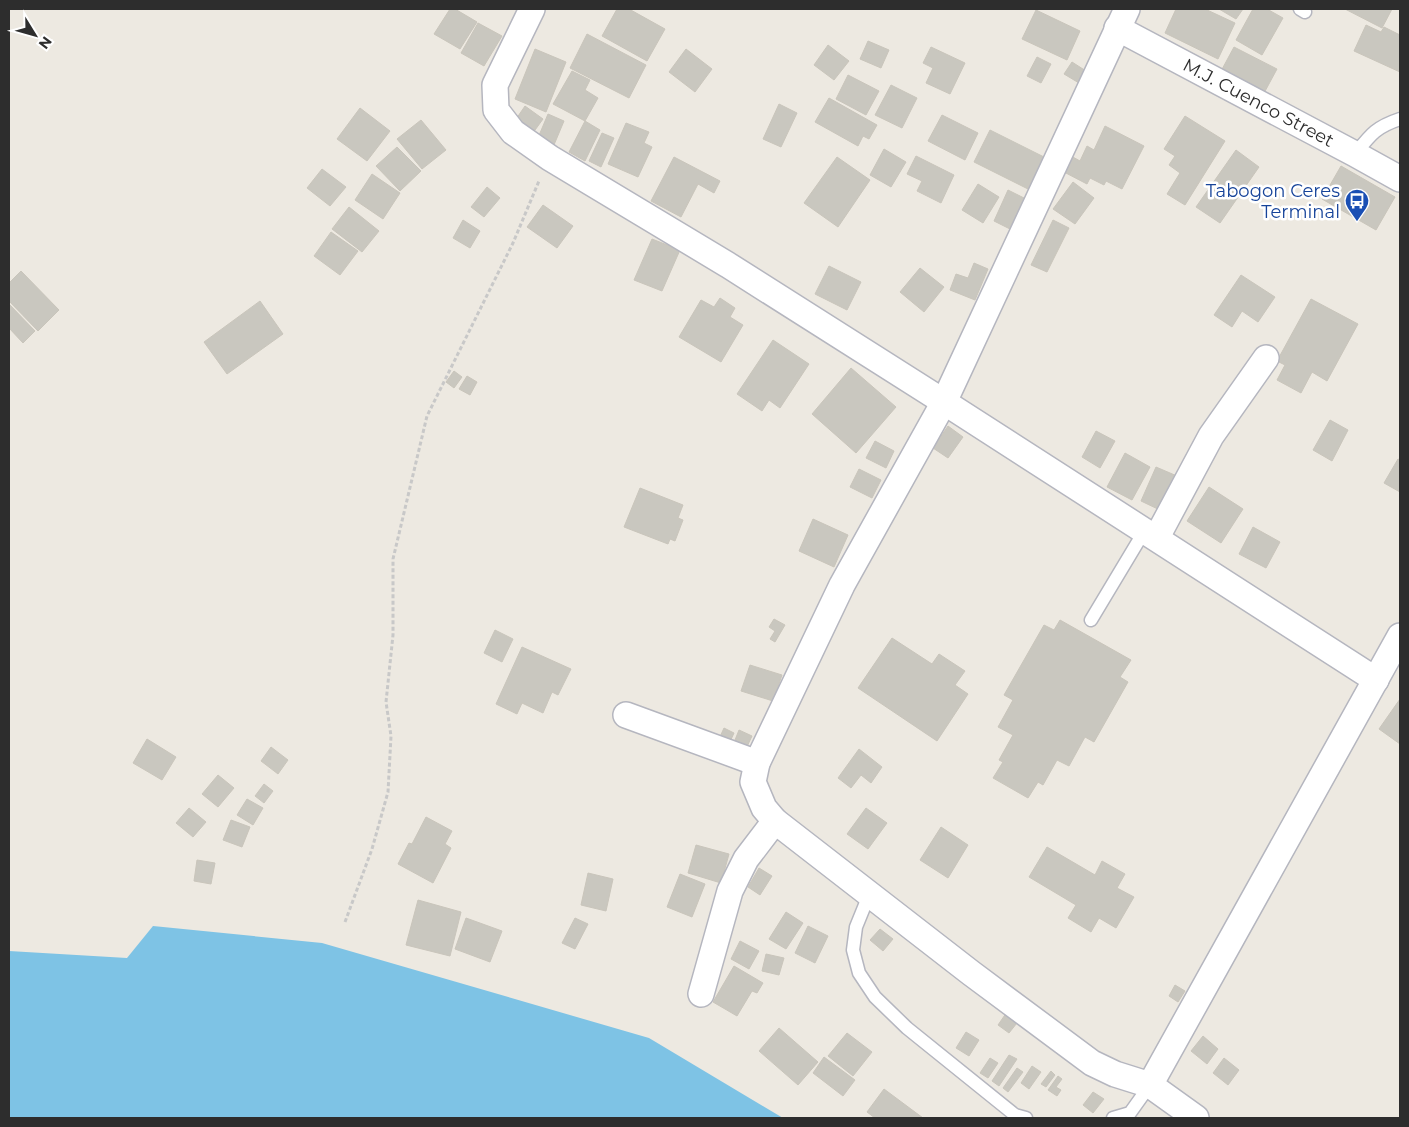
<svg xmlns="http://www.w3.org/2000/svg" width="1409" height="1127" font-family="Montserrat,sans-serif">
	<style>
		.water { fill: #7ec3e5 }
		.building { fill: #c9c7bf; stroke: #c9c5bb }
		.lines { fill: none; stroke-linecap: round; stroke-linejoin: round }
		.service-casing { stroke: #b5b6bf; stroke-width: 15 }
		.minor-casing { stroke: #b5b6bf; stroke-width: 28 }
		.path { stroke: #c8c8c8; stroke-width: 3; stroke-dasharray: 4 2.5; stroke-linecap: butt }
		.service { stroke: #fff; stroke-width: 12 }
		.minor { stroke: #fff; stroke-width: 25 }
		.labels { text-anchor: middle; stroke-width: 5; stroke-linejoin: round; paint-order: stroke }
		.street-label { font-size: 18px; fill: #2d2d2d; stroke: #fff }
		.transit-label { font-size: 18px; fill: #164399; stroke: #fff; text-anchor: end }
	</style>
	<rect width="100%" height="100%" fill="#ede9e1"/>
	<path class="water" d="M153 926 322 943 649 1038 783 1118H9V951L127 958Z"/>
	<path class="building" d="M450 9H455L477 22 460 49 434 34Z
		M617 9H629L665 29 647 61 602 36Z
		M1176 9H1205L1235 23 1218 59 1165 33Z
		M1219 9H1243L1236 19Z
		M1253 9H1267L1283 18 1262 55 1236 40Z
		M1345 9H1392L1382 28Z
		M1036 10 1080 31 1067 60 1022 39Z
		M478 23 502 36 484 66 461 53Z
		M1366 25 1381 32 1384 27 1400 35V72L1354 51Z
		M587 34 646 65 629 98 570 68Z
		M868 41 889 50 881 68 860 59Z
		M828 45 849 61 834 80 814 65Z
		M931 47 965 63 950 94 926 83 933 68 923 63Z
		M1234 47 1277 69 1263 95 1220 73Z
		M535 49 566 62 546 112 515 99Z
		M686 49 712 69 695 92 669 72Z
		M1037 57 1051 64 1041 83 1027 76Z
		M1072 62 1086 71 1079 83 1064 74Z
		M572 71 590 80 585 90 598 98 585 121 553 104Z
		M848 75 879 91 866 115 836 99Z
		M891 85 917 98 902 128 875 115Z
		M829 98 877 125 869 139 863 136 858 146 815 122Z
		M779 104 797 113 781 147 763 139Z
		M525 106 543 119 530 137 512 125Z
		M360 108 390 131 367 161 337 139Z
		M548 114 564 121 551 152 535 145Z
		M942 115 978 133 965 160 928 141Z
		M1185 116 1225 141 1185 205 1167 194 1180 173 1169 165 1175 156 1164 149Z
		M421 120 446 150 422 169 397 139Z
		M585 121 600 130 585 161 569 152Z
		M626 123 649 132 644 143 652 147 638 177 608 164Z
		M1105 126 1144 146 1122 189 1106 181 1104 185 1090 178 1087 184 1064 172 1071 156 1080 161 1087 146 1094 150Z
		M990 130 1044 157 1028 189 974 162Z
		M602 133 614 138 601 167 589 161Z
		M397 147 421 171 400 191 376 166Z
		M884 149 906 162 891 187 870 175Z
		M1236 150 1259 167 1220 223 1196 207Z
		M916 156 954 175 941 203 917 191 922 181 907 174Z
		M674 157 720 181 714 193 698 184 681 217 651 201Z
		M837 157 870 180 838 227 804 203Z
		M1341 166 1395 197 1376 230 1322 199Z
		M322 169 346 187 330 206 307 188Z
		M372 174 400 193 383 219 355 200Z
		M1073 182 1094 198 1075 224 1053 209Z
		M978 184 999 197 983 223 962 210Z
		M487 187 500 198 484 217 471 207Z
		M1008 190 1024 198 1010 229 994 221Z
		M543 205 573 226 557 248 527 227Z
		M349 207 379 231 362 252 332 229Z
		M463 220 480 231 470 248 453 238Z
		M1053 220 1069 228 1047 272 1031 265Z
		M331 232 358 251 340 275 314 256Z
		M652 239 680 250 662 291 634 280Z
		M974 263 988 269 975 300 950 290 956 274 968 278Z
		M829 266 861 282 847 310 815 294Z
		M920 268 944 287 924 312 900 292Z
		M21 271 59 310 38 331 9 301V283Z
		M1241 275 1275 297 1258 322 1242 311 1232 327 1214 315Z
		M720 298 735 308 730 317 743 325 721 362 679 337 701 300 714 307Z
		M1311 299 1358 324 1327 381 1312 372 1301 393 1277 380 1285 365 1277 361Z
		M260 301 283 334 227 374 204 342Z
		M9 304 35 331 23 343 9 328Z
		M773 340 809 364 780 408 769 400 762 411 737 394Z
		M851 368 896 407 856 453 812 414Z
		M454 371 462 377 454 388 446 382Z
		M467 376 477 382 470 395 459 389Z
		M1330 420 1348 430 1332 461 1313 450Z
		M948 426 963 437 948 458 933 448Z
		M1096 431 1115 441 1100 468 1082 457Z
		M875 441 894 451 886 468 866 458Z
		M1125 453 1150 467 1132 500 1107 487Z
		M1398 459 1400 460V492L1384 483Z
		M1156 467 1177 476 1162 511 1141 501Z
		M859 469 881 480 872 498 850 487Z
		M1209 487 1243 509 1221 543 1187 521Z
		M640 488 683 505 678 518 683 520 675 541 670 539 668 544 624 527Z
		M813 519 848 535 834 567 799 551Z
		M1253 527 1280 542 1266 568 1239 554Z
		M774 619 785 625 775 642 770 639 775 631 769 627Z
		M1060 620 1131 660 1120 677 1128 682 1094 742 1085 737 1069 766 1057 760 1043 785 1038 782 1028 798 993 778 1003 762 999 760 1013 735 998 727 1013 700 1004 695 1044 625 1054 630Z
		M495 630 513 639 502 662 484 653Z
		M892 638 932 664 939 654 965 671 955 685 968 694 937 741 858 688Z
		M522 647 571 669 558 695 552 692 543 713 522 703 517 714 496 704Z
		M750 665 782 675 773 701 741 691Z
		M1400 699V744L1379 729Z
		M724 728 734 733 729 744 719 739Z
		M739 730 752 736 745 751 733 745Z
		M147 739 176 757 162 780 133 763Z
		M271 747 288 760 278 774 261 761Z
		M859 749 882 767 871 783 861 775 851 788 838 778Z
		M218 775 234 788 218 807 202 794Z
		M264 784 273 791 264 803 255 796Z
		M247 799 263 808 253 825 237 815Z
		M189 808 206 822 193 837 176 823Z
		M866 808 887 823 868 849 847 834Z
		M426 817 452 831 445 844 451 848 433 883 398 864 409 843 412 844Z
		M231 820 250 827 242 847 223 840Z
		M941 827 968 845 948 878 920 860Z
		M696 845 729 854 721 883 688 873Z
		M1047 847 1095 875 1102 861 1125 874 1117 888 1134 897 1116 928 1099 918 1091 932 1068 918 1076 905 1029 877Z
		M197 860 215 863 211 884 194 881Z
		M759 868 772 876 760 895 748 887Z
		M588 873 613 879 606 911 581 905Z
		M680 874 705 884 692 917 667 907Z
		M418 900 461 912 450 956 406 945Z
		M786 912 803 923 786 949 769 939Z
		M466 918 502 931 490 962 455 949Z
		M575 918 588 924 575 949 562 943Z
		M808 926 828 936 815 963 795 953Z
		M880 929 893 939 883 951 870 940Z
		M740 941 759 951 749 969 731 959Z
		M766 954 784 958 779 975 762 971Z
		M734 966 763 983 757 993 752 991 737 1016 713 1002Z
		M1175 985 1185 991 1178 1002 1169 996Z
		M1009 1009 1021 1018 1009 1033 998 1025Z
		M779 1028 818 1062 798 1085 759 1051Z
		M966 1032 979 1040 969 1056 956 1048Z
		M847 1033 872 1052 853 1076 828 1056Z
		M1203 1036 1218 1049 1207 1064 1191 1051Z
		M1009 1055 1017 1059 999 1086 992 1081Z
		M824 1057 855 1080 843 1096 813 1073Z
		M990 1058 998 1063 988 1078 980 1073Z
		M1224 1058 1239 1070 1228 1085 1213 1073Z
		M1032 1066 1041 1072 1029 1089 1021 1083Z
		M1017 1068 1023 1072 1008 1092 1003 1088Z
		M1051 1071 1055 1075 1046 1087 1041 1084Z
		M1058 1076 1062 1079 1056 1087 1061 1090 1057 1096 1048 1090Z
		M884 1089 923 1118H875L867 1112Z
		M1093 1092 1104 1099 1093 1113 1083 1105Z"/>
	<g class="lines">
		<defs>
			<path id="service" d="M1300 9 1305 12
				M1355 154C1371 134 1376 127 1400 119
				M1091 620 1145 530
				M869 895 856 927 853 950 859 973 875 997 907 1028 1015 1115 1026 1118
				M1113 1118 1130 1113 1150 1085"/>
			<g id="minor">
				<path d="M532 9 495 85 496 110 513 132 550 158 728 265 944 402 1376 680"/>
				<path d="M1127 9 944 402 842 585 757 763 753 782 764 808 775 821 971 973 1092 1063 1115 1074 1150 1085 1196 1118"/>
				<path id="s1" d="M1117 28 1355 154 1400 179"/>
				<path d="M1157 537 1211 436 1266 358"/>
				<path d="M626 715 757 763"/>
				<path d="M701 994 730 891 746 859 775 821"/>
				<path d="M1150 1085 1400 636"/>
			</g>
		</defs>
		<use href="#service" class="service-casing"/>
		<use href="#minor" class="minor-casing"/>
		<path class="path" d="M345 922 372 849 388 792 391 736 386 702 393 635V559L427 416 513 243 539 181"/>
		<use href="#service" class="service"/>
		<use href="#minor" class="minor"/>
	</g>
	<defs>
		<symbol id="bus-pin" viewBox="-11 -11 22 30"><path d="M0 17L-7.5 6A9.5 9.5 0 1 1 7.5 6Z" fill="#1a4fb4" stroke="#fff"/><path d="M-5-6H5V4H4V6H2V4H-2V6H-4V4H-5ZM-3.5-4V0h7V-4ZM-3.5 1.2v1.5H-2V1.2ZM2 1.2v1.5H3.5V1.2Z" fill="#fff"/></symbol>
	</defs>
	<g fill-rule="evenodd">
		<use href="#bus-pin" x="1343" y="187" width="28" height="38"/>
	</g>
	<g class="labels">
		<g class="street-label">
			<text dy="6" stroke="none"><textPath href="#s1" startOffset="160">M.J. Cuenco Street</textPath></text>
		</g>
		<g class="transit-label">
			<text x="1340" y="197">Tabogon Ceres<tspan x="1340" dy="21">Terminal</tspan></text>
		</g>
	</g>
	<rect width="1409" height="1127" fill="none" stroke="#2d2d2d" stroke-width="20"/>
	<g transform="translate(35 35) rotate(127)" stroke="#ffffff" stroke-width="4" paint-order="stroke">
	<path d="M0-4L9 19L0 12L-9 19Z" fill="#2d2d2d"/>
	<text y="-8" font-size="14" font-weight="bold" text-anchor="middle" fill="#2d2d2d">N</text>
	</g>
</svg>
